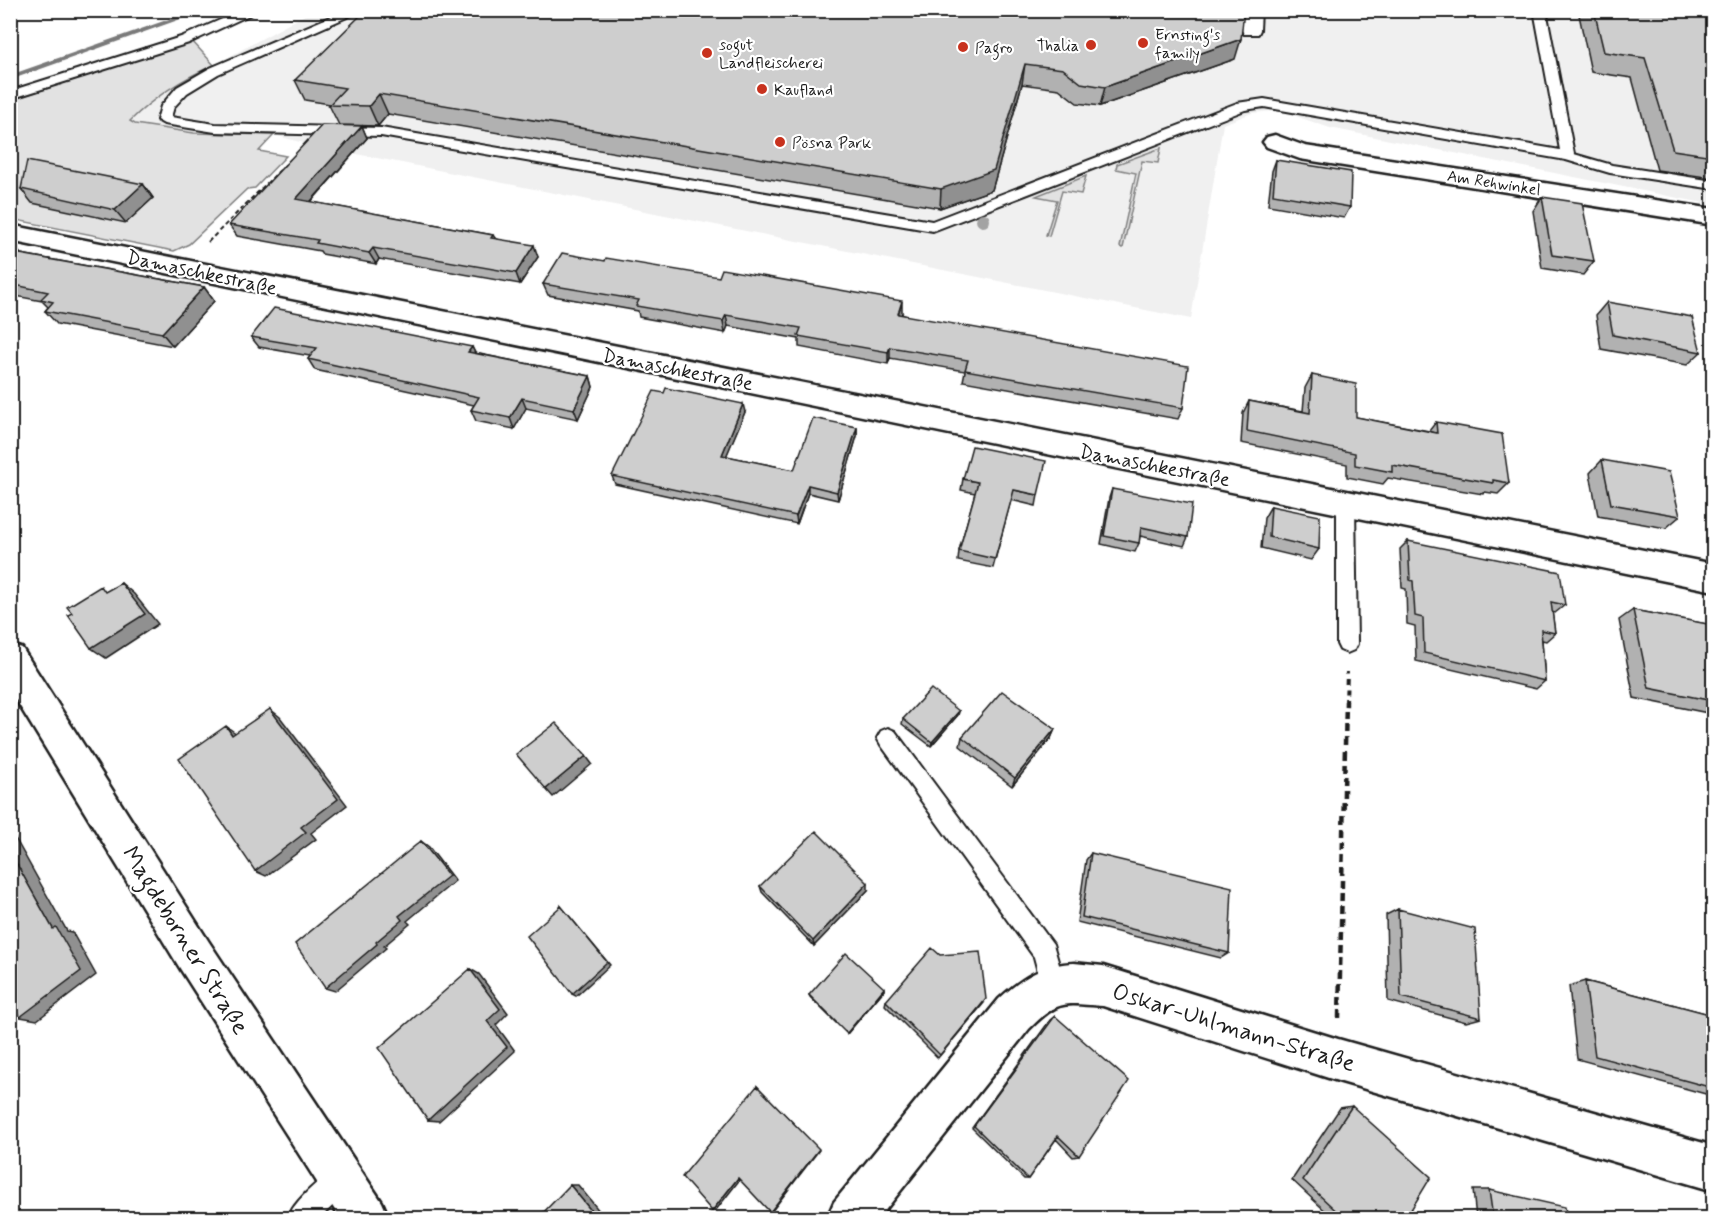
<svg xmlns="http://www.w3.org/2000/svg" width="1724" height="1229" font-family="Mynerve,sans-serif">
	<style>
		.built { fill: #f0f0f0 }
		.green { fill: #e2e2e2; stroke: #7f7f7f; stroke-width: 1.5 }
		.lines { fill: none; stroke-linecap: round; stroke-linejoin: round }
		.stream { fill: #7a7a7a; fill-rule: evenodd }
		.service-casing { stroke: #1c1c1c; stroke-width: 4 }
		.pedestrian-casing { stroke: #1c1c1c; stroke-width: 4 }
		.minor-casing { stroke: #1c1c1c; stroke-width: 5 }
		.tertiary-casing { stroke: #1c1c1c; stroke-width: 5 }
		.path-far2 { stroke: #1c1c1c; stroke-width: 2; stroke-dasharray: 4.5 3; stroke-linecap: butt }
		.path-far1 { stroke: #1c1c1c; stroke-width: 4; stroke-dasharray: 5 4.5; stroke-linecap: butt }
		.path { stroke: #1c1c1c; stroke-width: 4.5; stroke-dasharray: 8 5; stroke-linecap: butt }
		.service { fill: #fff; fill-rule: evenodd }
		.pedestrian { fill: #fff; fill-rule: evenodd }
		.minor { fill: #fff; fill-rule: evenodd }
		.tertiary { fill: #fff; fill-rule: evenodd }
		.tree { fill: #a3a3a3 }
		.wall { fill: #b1b1b1; stroke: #1c1c1c; stroke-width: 1.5 }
		.shaded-wall { fill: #909090; stroke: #1c1c1c; stroke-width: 1.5 }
		.building { fill: #cecece; stroke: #1c1c1c; stroke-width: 1.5 }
		.poi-dot { fill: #c8321e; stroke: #fff; stroke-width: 2 }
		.labels { text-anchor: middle; stroke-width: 4.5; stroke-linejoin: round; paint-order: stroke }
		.far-poi-label { font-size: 16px; fill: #1c1c1c; stroke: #fff; text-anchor: start }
		.far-street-label { font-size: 16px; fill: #1c1c1c; stroke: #fff }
		.street-label { font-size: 20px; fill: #1c1c1c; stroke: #fff }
		.near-street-label { font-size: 24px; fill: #1c1c1c; stroke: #fff }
	</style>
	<rect width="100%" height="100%" fill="#fff"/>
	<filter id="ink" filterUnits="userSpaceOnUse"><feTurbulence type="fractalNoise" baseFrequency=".0167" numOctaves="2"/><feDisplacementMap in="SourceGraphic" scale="12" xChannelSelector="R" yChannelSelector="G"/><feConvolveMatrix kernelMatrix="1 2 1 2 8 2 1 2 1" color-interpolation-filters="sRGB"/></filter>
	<g filter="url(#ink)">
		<path class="built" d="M312 11H1713V205L1330 128 1290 114 1274 111 1252 113 1223 124 1191 319 311 145 274 135 194 133 134 124 130 120 182 79 214 65Z"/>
		<path class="green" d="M192 41 214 65C182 79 155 96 130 121L135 124 194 133 274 135 259 151 286 156 255 188 247 189 189 244 174 251 11 219V100Z
			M1161 148 1158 163 1142 161 1123 248 1120 247 1136 173 1116 169 1117 164Z
			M1086 176 1081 194 1062 191 1049 236 1046 235 1057 200 1036 196Z"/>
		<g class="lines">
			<path class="stream" d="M195 10H206L10 80V75Z"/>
			<defs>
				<path id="service" d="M243 10H260L189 43 10 99V91L181 37Z
					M346 10H363L218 74 187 93 174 107 171 117 215 124 381 128 932 221 1237 103 1264 99 1560 150 1534 10H1546L1574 154 1612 165 1714 181V189L1610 173 1566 160 1264 107 1245 110 933 231 381 136 215 132 164 124 157 120 161 106 177 87 210 68Z
					M1346 497 1352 499 1355 504 1357 644 1354 650 1347 653 1340 650 1337 644V504L1340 499Z
					M888 728 895 731 1053 944 1065 985 1062 994 1053 997 1044 994 1034 957 881 745 877 738 881 731Z
					M341 1167 350 1171 354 1180 350 1189 320 1218H288C293 1202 325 1173 341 1167Z"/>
				<path id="pedestrian" d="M1243 10H1261L1260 30 1258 34H1244L1242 30Z"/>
				<path id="minor" d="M1275 135 1305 146 1714 209V225L1300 159 1267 147 1263 142 1267 137Z
					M10 225 1714 564V591L10 241Z
					M1074 963 1103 966 1338 1039 1714 1146V1191L1338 1081 1103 1006C1063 1003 1059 999 1029 1029L879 1218H827L834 1202 999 999C1021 979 1043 964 1074 963Z"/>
				<path id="tertiary" d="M10 644 22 648 209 942 382 1202 389 1218H340L181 970 10 690Z"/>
			</defs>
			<use href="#service" class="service-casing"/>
			<use href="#pedestrian" class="pedestrian-casing"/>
			<use href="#minor" class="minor-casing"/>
			<use href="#tertiary" class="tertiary-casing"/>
			<path class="path-far2" d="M208 242 292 158"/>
			<path class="path-far1" d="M1346 703 1347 672"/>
			<path class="path" d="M1339 1018 1346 701"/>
			<use href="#service" class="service"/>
			<use href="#pedestrian" class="pedestrian"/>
			<use href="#minor" class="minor"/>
			<use href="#tertiary" class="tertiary"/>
		</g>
		<circle class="tree" cx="983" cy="220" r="7"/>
		<path class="wall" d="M1578 10H1713V178L1657 170 1632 78 1591 72Z
			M1235 59 1100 106 1077 103 1059 89 1022 84 992 190 940 208 388 114 378 126 339 125 329 105 330 104 305 100 295 80Z
			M362 126 367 138 311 202 493 235 495 238 538 257 520 284 379 259 376 264 322 254 320 251 237 236 229 225Z
			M1276 160 1350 207 1344 218 1268 205 1272 171Z
			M143 184 153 198 126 223 32 203 21 189Z
			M1542 197 1594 261 1583 275 1542 268 1533 211Z
			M10 249 18 251 21 254 204 287 214 301 173 346 57 324 45 311 48 307 42 301 10 295Z
			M543 284 902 313 901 314 1183 408 1178 419 963 381 965 371 890 358 888 364 799 347V339L728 326 725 333 639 317 638 311 548 295Z
			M1607 302 1701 352 1687 365 1601 349 1596 315Z
			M251 337 472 347 475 353 590 376 593 387 578 419 526 408 514 429 476 421 471 410 474 405 315 370 308 359 310 356 259 347Z
			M1312 375 1356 417 1429 431 1436 422 1509 483 1498 494 1485 492 1483 494 1388 478 1383 484 1347 477V464L1241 443 1243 413 1249 401 1303 411 1305 388Z
			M745 412 726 456 794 470 857 427V436L838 500 808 493 797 524 615 484 612 476Z
			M1602 460 1680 516 1666 528 1598 516 1590 473Z
			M963 479 1038 495 1036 506 1011 500 993 568 958 561 959 551 975 493 961 490Z
			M1112 489 1188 537 1184 546 1140 536 1139 543 1135 552 1101 544 1109 498Z
			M1271 506 1319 549 1311 560 1261 548 1264 518Z
			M1408 541 1565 605 1555 613 1552 612 1555 633 1546 641 1542 640 1545 681 1536 689 1416 661 1415 626 1407 624 1406 589 1402 588 1400 549Z
			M1633 610 1713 625V714L1634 698 1619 620Z
			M959 711 958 715 931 746 902 724 903 719Z
			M1055 729 1051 738 1012 786 960 746 962 737Z
			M1091 853 1229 953 1221 958 1077 922 1086 860Z
			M760 886 868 890 814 946 762 892Z
			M1398 909 1481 1018 1466 1022 1388 1001 1386 915Z
			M1585 981 1713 1015V1096L1577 1059 1569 986Z
			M884 990 847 1034 810 997 809 995Z
			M886 1001 984 1003 938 1058 885 1005Z
			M1055 1016 1079 1156 1073 1157 1056 1139 1028 1179H1024L972 1128 1050 1020Z
			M1352 1106 1406 1218H1333L1292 1180 1340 1108Z
			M1473 1190H1489L1567 1218H1476Z"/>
		<path class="shaded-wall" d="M1241 39 1235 59 1100 106 1105 87Z
			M1025 64 1022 84 992 190 940 208 941 189Z
			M379 94 388 114 378 126 369 106Z
			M362 126 367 138 303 210 296 199Z
			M143 184 153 198 126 223 115 210Z
			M534 245 538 257 520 284 516 273Z
			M373 248 379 259 376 264 369 253Z
			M204 287 214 301 173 346 162 333Z
			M902 301V313L898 325V314Z
			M726 315 728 326 725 333 723 321Z
			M472 347 477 357 468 352Z
			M890 347V358L888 364V352Z
			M590 376 593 387 578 419 574 409Z
			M522 398 526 408 514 429 510 418Z
			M743 404 745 412 723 464 722 455Z
			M857 427V436L838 500 837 492Z
			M808 485V493L797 524 796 516Z
			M121 583 134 594 158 624 106 658 91 648Z
			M270 709 280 717 347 805 311 833 316 839 266 876 255 871 301 827Z
			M959 711 958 715 931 746 932 742Z
			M226 726 237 734 232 735Z
			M1055 729 1051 738 1012 786 1015 778Z
			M586 756 592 764 553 797 546 789Z
			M10 829 67 931 72 932 96 975 37 1020 20 1017 53 929 10 852Z
			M421 841 429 847 455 881 407 921 410 924 384 946 386 948 335 991 325 988 376 942 399 916Z
			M868 883V890L814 946 813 941Z
			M561 906 610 965 576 996 572 994Z
			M470 969 479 974 508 1013 496 1025 515 1051 439 1121 428 1120 487 1021Z
			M884 988V990L847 1034V1033Z
			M757 1086 819 1150 772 1211 770 1212Z
			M738 1178H741L716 1210 712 1211Z
			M570 1185H578L605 1218H597Z"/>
		<path class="building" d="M366 10H1244L1241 39 1105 87 1081 83 1063 69 1025 64 994 170 941 189 379 94 369 106 329 105 345 88 295 80Z
			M1594 10H1713V156L1673 150 1645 58 1604 52Z
			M322 125 362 126 296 199 493 235 491 238 534 245 516 273 373 248 369 253 316 243 318 240 229 225Z
			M1276 160 1351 172 1350 207 1273 194Z
			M27 161 143 184 115 210 21 189Z
			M1542 197 1582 203 1594 261 1552 255Z
			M10 249 18 251 15 253 204 287 162 333 45 311 53 302 41 299 48 292 10 284Z
			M562 253 605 261 606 258 719 277 722 269 902 301 898 314 1188 366 1183 408 965 370 968 360 890 347 888 352 798 336 801 328 726 315 723 321 636 306 639 300 543 284Z
			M1607 302 1692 317 1701 352 1613 335Z
			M274 308 472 347 468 352 590 376 574 409 522 398 510 418 471 410 479 397 308 359 317 348 251 337Z
			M1312 375 1356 384V417L1437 433 1436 422 1502 434 1509 483 1493 480V483L1392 465V472L1355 465V453L1247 431 1249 401 1310 413Z
			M666 388 743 404 722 455 794 470 813 418 857 427 837 492 808 485 796 516 612 476 654 391 664 393Z
			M972 446 1046 461 1038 495 1014 490 995 559 959 551 978 482 963 479Z
			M1602 460 1669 472 1680 516 1611 504Z
			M1112 489 1192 504 1188 537 1141 527 1139 543 1104 536Z
			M1271 506 1320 516 1319 549 1269 537Z
			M1408 541 1560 572 1565 605 1551 602 1555 633 1541 630 1545 681 1424 653 1423 618 1415 616 1413 581 1410 580Z
			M121 583 145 614 91 648 68 615 72 613 67 607 101 586 105 592Z
			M1633 610 1713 625V701L1649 688Z
			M931 689 959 711 932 742 903 719Z
			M1002 691 1055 729 1015 778 962 737Z
			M270 709 338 799 301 827 306 832 255 871 179 759 226 726 232 735Z
			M556 723 586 756 546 789 516 754Z
			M816 831 868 883 813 941 760 886Z
			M421 841 449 876 399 916 402 920 376 942 377 944 325 988 295 944Z
			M10 852 53 929 56 927 81 971 20 1017 10 999Z
			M1091 853 1232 887 1229 953 1082 917Z
			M561 906 607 962 572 994 527 936Z
			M1398 909 1475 929 1481 1018 1401 997Z
			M932 948 940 955 980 952 986 999 940 1055 886 1001Z
			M846 953 884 988 847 1033 809 995Z
			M470 969 500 1009 487 1021 507 1047 428 1120 379 1048Z
			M1585 981 1713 1015V1088L1595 1056Z
			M1055 1016 1129 1081 1079 1156 1058 1136 1028 1179 974 1126Z
			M757 1086 819 1149 770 1212 738 1178 712 1211 682 1177Z
			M1352 1106 1431 1177 1406 1218H1344L1303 1180Z
			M570 1185 597 1218H538Z
			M1489 1190 1565 1207 1567 1218H1493Z"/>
	</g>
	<g class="poi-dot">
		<circle cx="1143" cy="43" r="6"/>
		<circle cx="1091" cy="45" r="6"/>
		<circle cx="963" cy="47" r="6"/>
		<circle cx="707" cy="53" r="6"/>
		<circle cx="762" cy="89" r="6"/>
		<circle cx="780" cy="142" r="6"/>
	</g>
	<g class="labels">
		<g class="far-poi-label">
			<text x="1155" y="40">Ernsting's<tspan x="1155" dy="18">family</tspan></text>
			<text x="719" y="50">sogut<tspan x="719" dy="18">Landfleischerei</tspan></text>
			<text x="1079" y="51" text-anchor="end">Thalia</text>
			<text x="975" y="53">Pagro</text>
			<text x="774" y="95">Kaufland</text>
			<text x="792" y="148">Pösna Park</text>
		</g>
		<g class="far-street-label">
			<text transform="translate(1494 182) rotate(9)" y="6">Am Rehwinkel</text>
		</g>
		<g class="street-label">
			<text transform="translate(202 272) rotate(12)" y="7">Damaschkestraße</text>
			<text transform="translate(678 369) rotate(11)" y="7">Damaschkestraße</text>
			<text transform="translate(1155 465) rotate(11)" y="7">Damaschkestraße</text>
		</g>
		<g class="near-street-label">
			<text transform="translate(186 940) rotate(58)" y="8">Magdeborner Straße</text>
			<text transform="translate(1234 1027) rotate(17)" y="8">Oskar-Uhlmann-Straße</text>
		</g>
	</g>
	<rect width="1724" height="1229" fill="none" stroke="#fff" stroke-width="36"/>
	<rect x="18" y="18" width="1688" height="1193" fill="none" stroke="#1c1c1c" stroke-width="2" filter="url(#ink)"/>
</svg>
